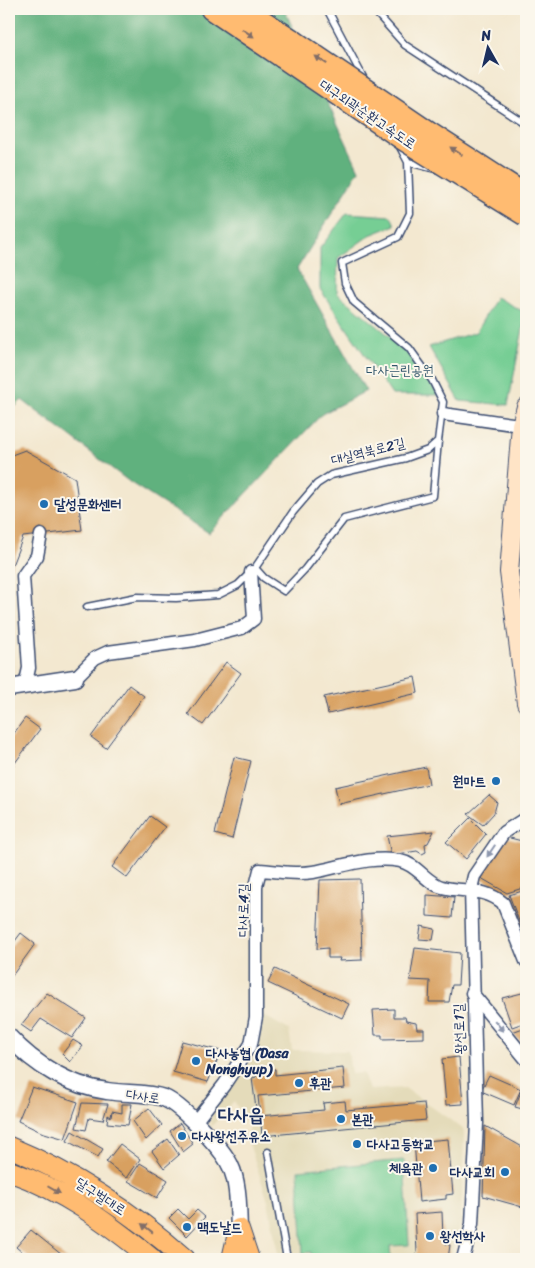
<svg xmlns="http://www.w3.org/2000/svg" width="535" height="1268" font-family="Sriracha,'Poor Story',sans-serif">
	<style>
		.built { fill: #e4dbba }
		.green { fill: #76ce94; stroke: #487e79 }
		.forest { fill: #60b17e; stroke: #3e706e }
		.building { fill: #d8a061 }
		.lines { fill: none; stroke-linecap: round; stroke-linejoin: round }
		.service-casing { stroke: #3b4b6f; stroke-width: 9 }
		.minor-casing { stroke: #3b4b6f; stroke-width: 15 }
		.tertiary-casing { stroke: #3b4b6f; stroke-width: 19 }
		.secondary-casing { stroke: #3b4b6f; stroke-width: 20 }
		.primary-casing { stroke: #3b4b6f; stroke-width: 22 }
		.motorway-casing { stroke: #3b4b6f; stroke-width: 25 }
		.service { stroke: #fff; stroke-width: 6 }
		.minor { stroke: #fff; stroke-width: 12 }
		.tertiary { stroke: #fff; stroke-width: 16 }
		.secondary { stroke: #ffe4c6; stroke-width: 18 }
		.primary { stroke: #ffbb71; stroke-width: 20 }
		.motorway { stroke: #ffbb71; stroke-width: 22 }
		.motorway-bridge-casing { stroke: #3b4b6f; stroke-width: 25; stroke-linecap: butt }
		.motorway-bridge { stroke: #ffbb71; stroke-width: 22 }
		.oneway { fill: #826e67 }
		.oneway2 { fill: #8d97ae }
		.poi-dot { fill: #1f6fb2; stroke: #fbf7ec; stroke-width: 2 }
		.labels { text-anchor: middle; stroke-width: 4; stroke-linejoin: round; paint-order: stroke }
		.street-label { font-size: 14px; fill: #1b2f5e; stroke: #fbf7ec }
		.park-label { font-size: 14px; fill: #32576c; stroke: #fbf7ec }
		.poi-label { font-size: 14px; font-weight: bold; fill: #1b2f5e; stroke: #fbf7ec; text-anchor: start }
		.district-label { font-size: 19px; font-weight: bold; fill: #1b2f5e; stroke: #fbf7ec }
	</style>
	<rect width="100%" height="100%" fill="#fbf7ec"/>
	<filter id="ink" filterUnits="userSpaceOnUse"><feTurbulence type="fractalNoise" baseFrequency=".02" numOctaves="2"/><feDisplacementMap in="SourceGraphic" scale="10" xChannelSelector="R" yChannelSelector="G"/><feConvolveMatrix kernelMatrix="1 2 1 2 8 2 1 2 1" color-interpolation-filters="sRGB"/></filter>
	<filter id="wash" filterUnits="userSpaceOnUse"><feTurbulence type="fractalNoise" baseFrequency=".0096" numOctaves="4" result="noise"/><feDisplacementMap in="SourceGraphic" scale="20" xChannelSelector="R" yChannelSelector="G"/><feGaussianBlur stdDeviation="1.12" result="paint"/><feColorMatrix in="noise" values="0 0 0 0 0 0 0 0 0 0 0 0 0 0 0 0 0 1.4 0 .05"/><feComposite in="paint" operator="in"/></filter>
	<g filter="url(#wash)">
		<rect width="100%" height="100%" fill="#f3e8d0"/>
		<path class="built" d="M264 1016 289 1030 292 1050 348 1051 351 1074 363 1073 369 1090 405 1088 463 1129 464 1135 461 1220 450 1259H279L268 1201 247 1137 249 1126 234 1101 211 1127 212 1115 254 1055Z"/>
		<path class="green" d="M347 213 391 216 395 225 370 235 338 258 337 293 414 356 438 395H392L320 289V248Z
			M496 297 526 313 508 405 460 401 429 347 476 332Z
			M404 1160 409 1245 390 1246 391 1259H312L311 1252 303 1253 298 1170Z"/>
		<path class="forest" d="M9 9H284L359 170 297 269 366 391 322 414 209 533 131 483 22 400 9 413Z"/>
		<g id="blocks">
			<path class="building" d="M25 450 75 478 82 530 23 537 9 573V456Z
				M226 662 241 673 203 725 188 714Z
				M415 677 418 693 328 714 324 697Z
				M129 685 144 696 106 748 91 737Z
				M25 718 40 729 9 771V740Z
				M234 757 251 761 232 839 215 834Z
				M426 767 429 784 339 804 335 787Z
				M489 795 497 802 494 813 483 825 468 814Z
				M150 816 165 827 127 878 112 867Z
				M470 818 486 834 466 859 446 842Z
				M434 831 428 843 425 844 426 852 422 854 417 851 391 855 387 836Z
				M506 837 522 841 526 853V887L507 893 481 878Z
				M360 879 362 960 339 961 340 958H328V948L317 949 320 880Z
				M526 890V939L509 895Z
				M427 895 454 897 452 918 427 916Z
				M421 926 435 929 433 940 419 939Z
				M21 933 35 944 9 980V949Z
				M415 948 460 953 458 985H452L449 1002H429L430 981 410 980Z
				M275 969 349 1004 342 1018 268 983Z
				M526 992V1022L512 1027 502 998Z
				M47 993 86 1018 72 1038 41 1019 31 1032 21 1025Z
				M394 1009V1017H405L406 1021 416 1023 417 1029H424V1038L382 1039V1035H375L373 1010Z
				M526 1027V1048L512 1032Z
				M73 1040 83 1046 70 1062 62 1054Z
				M182 1041 221 1051 208 1082 173 1072Z
				M459 1057 463 1104 446 1105 442 1059Z
				M343 1068 345 1088 258 1096 260 1116 324 1110 323 1103 345 1101 346 1110 424 1103 426 1120 262 1136 261 1123 258 1124 252 1078 256 1077V1070L275 1069V1075Z
				M489 1075 521 1089 514 1105 481 1091Z
				M32 1087 78 1102 65 1139 41 1132 18 1121Z
				M522 1089 526 1091V1110L515 1107Z
				M82 1103 108 1104 103 1120 89 1118 86 1130 76 1128Z
				M122 1104H132L128 1125 107 1123 108 1115 111 1117 112 1111 122 1113Z
				M149 1108 162 1125 146 1140 133 1121Z
				M180 1123 193 1144 183 1152 170 1131Z
				M485 1126 526 1149V1208L483 1196Z
				M72 1131 103 1149 98 1157 67 1141Z
				M168 1139 179 1155 164 1168 152 1151Z
				M448 1139 453 1194 446 1195V1199L419 1202 414 1142Z
				M120 1144 140 1159 127 1178 106 1162Z
				M140 1163 168 1180 157 1198 128 1181Z
				M178 1209 188 1219 197 1210 205 1217 187 1236 169 1218Z
				M442 1212 443 1238 447 1240 446 1244 450 1245 448 1259H414L417 1252 415 1214Z
				M31 1230 67 1259H30L16 1247Z"/>
		</g>
	</g>
	<g filter="url(#ink)">
		<use href="#blocks" fill-opacity="0" stroke="#3b4b6f" stroke-width="1"/>
		<g class="lines">
			<defs>
				<path id="service" d="M327 9 365 81
					M373 9 405 45 526 124
					M399 145 408 162 435 169
					M255 568 264 578 284 591 305 569 344 519 433 496 438 441
					M87 607 137 597 176 598 218 595 238 585 255 568 293 512 317 484 331 475 406 458 428 450 438 441 443 402 432 380 409 348 354 302 345 283 342 263 398 237 410 213 408 162
					M268 1152 287 1259"/>
				<path id="minor" d="M443 414 526 426
					M75 678 95 658 108 652 195 640 242 628 254 619 251 572
					M25 686 29 668 23 576 37 556 41 535
					M472 993 526 1059
					M195 1122 224 1085 251 1044 256 1017V886L260 870C277 871 296 875 313 872 341 867 372 855 400 861 417 864 426 883 442 887 465 893 484 887 503 903L526 961
					M463 1259 472 1224 477 1123 471 889 474 876 504 832 526 818"/>
				<path id="tertiary" d="M9 688 75 678
					M9 1037C35 1065 69 1086 107 1091 125 1094 147 1092 164 1098 181 1105 222 1148 230 1165 239 1183 238 1209 239 1229"/>
				<path id="secondary" d="M526 407 521 425 509 572 526 703"/>
				<path id="primary" d="M9 1147C74 1174 132 1212 185 1259
					M9 1171C63 1190 108 1223 152 1259
					M239 1229 249 1259
					M232 1259 239 1229"/>
				<path id="motorway" d="M212 9 283 57
					M243 9 293 41"/>
			</defs>
			<use href="#service" class="service-casing"/>
			<use href="#minor" class="minor-casing"/>
			<use href="#tertiary" class="tertiary-casing"/>
			<use href="#secondary" class="secondary-casing"/>
			<use href="#primary" class="primary-casing"/>
			<use href="#motorway" class="motorway-casing"/>
			<use href="#service" class="service"/>
			<use href="#minor" class="minor"/>
			<use href="#tertiary" class="tertiary"/>
			<use href="#secondary" class="secondary"/>
			<use href="#primary" class="primary"/>
			<use href="#motorway" class="motorway"/>
			<defs>
				<path id="motorway-bridge" d="M293 41 430 134 526 196
					M283 57 405 140 526 215"/>
			</defs>
			<use href="#motorway-bridge" class="motorway-bridge-casing"/>
			<use href="#motorway-bridge" class="motorway-bridge"/>
		</g>
		<defs><path id="oneway-solid" d="M-6-.8H1V-3.2L6.5 0L1 3.2V.8H-6Z" transform="scale(1.25)"/></defs>
		<g class="oneway">
			<use href="#oneway-solid" transform="translate(248 33) rotate(34)"/>
			<use href="#oneway-solid" transform="translate(321 60) rotate(-146)"/>
			<use href="#oneway-solid" transform="translate(456 151) rotate(-147)"/>
			<use href="#oneway-solid" transform="translate(54 1190) rotate(30)"/>
			<use href="#oneway-solid" transform="translate(147 1228) rotate(-142)"/>
		</g>
		<g class="oneway2">
			<use href="#oneway-solid" transform="translate(491 851) rotate(124)"/>
			<use href="#oneway-solid" transform="translate(499 1026) rotate(51)"/>
		</g>
	</g>
	<g class="poi-dot">
		<circle cx="44" cy="504" r="5"/>
		<circle cx="496" cy="781" r="5"/>
		<circle cx="196" cy="1061" r="5"/>
		<circle cx="299" cy="1083" r="5"/>
		<circle cx="341" cy="1119" r="5"/>
		<circle cx="182" cy="1136" r="5"/>
		<circle cx="357" cy="1144" r="5"/>
		<circle cx="433" cy="1168" r="5"/>
		<circle cx="505" cy="1172" r="5"/>
		<circle cx="187" cy="1227" r="5"/>
		<circle cx="430" cy="1236" r="5"/>
	</g>
	<g class="labels">
		<g class="street-label">
			<text transform="translate(368 114) rotate(34)" y="5">대구외곽순환고속도로</text>
			<text transform="translate(368 451) rotate(-14)" y="5">대실역북로2길</text>
			<text transform="translate(243 910) rotate(-89)" y="5">다사로4길</text>
			<text transform="translate(459 1029) rotate(-92)" y="5">왕선로1길</text>
			<text transform="translate(143 1096) rotate(8)" y="5">다사로</text>
			<text transform="translate(101 1196) rotate(33)" y="5">달구벌대로</text>
		</g>
		<g class="park-label">
			<text x="400" y="375">다사근린공원</text>
		</g>
		<g class="poi-label">
			<text x="54" y="509">달성문화센터</text>
			<text x="486" y="786" text-anchor="end">원마트</text>
			<text x="206" y="1058">다사농협 (Dasa<tspan x="206" dy="16">Nonghyup)</tspan></text>
			<text x="309" y="1088">후관</text>
			<text x="351" y="1124">본관</text>
			<text x="192" y="1141">다사왕선주유소</text>
			<text x="367" y="1149">다사고등학교</text>
			<text x="423" y="1173" text-anchor="end">체육관</text>
			<text x="495" y="1177" text-anchor="end">다사교회</text>
			<text x="197" y="1232">맥도날드</text>
			<text x="440" y="1241">왕선학사</text>
		</g>
		<g class="district-label">
			<text x="241" y="1121">다사읍</text>
		</g>
	</g>
	<rect width="535" height="1268" fill="none" stroke="#fbf7ec" stroke-width="30"/>
	<g transform="translate(488 48) rotate(352)" stroke="#fbf7ec" stroke-width="4" paint-order="stroke">
	<path d="M0-4L9 19L0 12L-9 19Z" fill="#1b2f5e"/>
	<text y="-8" font-size="14" font-weight="bold" text-anchor="middle" fill="#1b2f5e">N</text>
	</g>
</svg>
